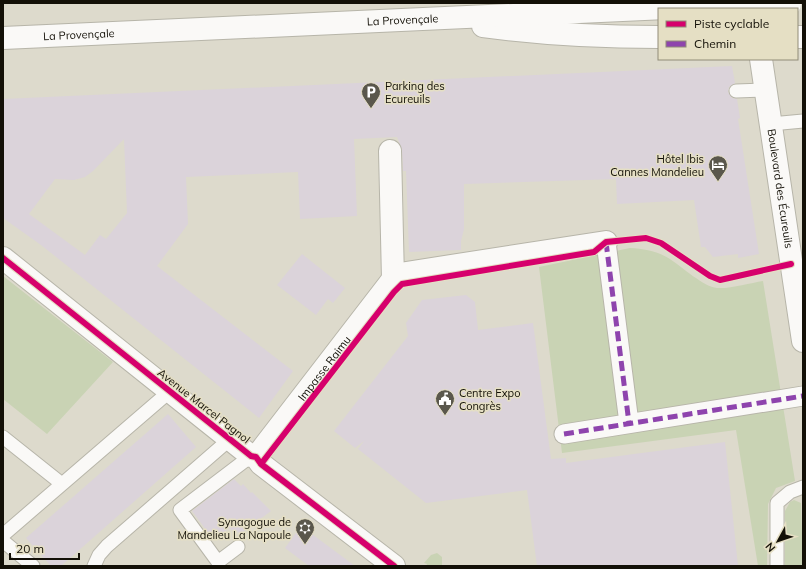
<svg xmlns="http://www.w3.org/2000/svg" width="806" height="569" font-family="Mulish,sans-serif">
	<style>
		.green { fill: #c9d3b4 }
		.building { fill: #dbd3da; fill-rule: evenodd }
		.lines { fill: none; stroke-linecap: round; stroke-linejoin: round }
		.service-casing { stroke: #b7b5a9; stroke-width: 15 }
		.pedestrian-casing { stroke: #b7b5a9; stroke-width: 21 }
		.minor-casing { stroke: #b7b5a9; stroke-width: 24 }
		.tertiary-casing { stroke: #b7b5a9; stroke-width: 24 }
		.motorway-casing { stroke: #b7b5a9; stroke-width: 24 }
		.service { stroke: #faf9f7; stroke-width: 13 }
		.pedestrian { stroke: #faf9f7; stroke-width: 19 }
		.minor { stroke: #faf9f7; stroke-width: 22 }
		.tertiary { stroke: #faf9f7; stroke-width: 22 }
		.motorway { stroke: #faf9f7; stroke-width: 22 }
		.motorway-bridge-casing { stroke: #b7b5a9; stroke-width: 24; stroke-linecap: butt }
		.motorway-bridge { stroke: #faf9f7; stroke-width: 22 }
		.quiet { stroke: #8e44ad; stroke-width: 5; stroke-dasharray: 10 5; stroke-linecap: butt }
		.cycleway-casing { stroke: #e5dfc4; stroke-width: 8 }
		.cycleway { stroke: #d6006c; stroke-width: 6 }
		.labels { text-anchor: middle; stroke-width: 3; stroke-linejoin: round; paint-order: stroke }
		.street-label { font-size: 11px; fill: #131007; stroke: #e5dfc4 }
		.poi-label { font-size: 11px; fill: #131007; stroke: #e5dfc4; text-anchor: start }
	</style>
	<rect width="100%" height="100%" fill="#dddacc"/>
	<path class="green" d="M630 248C645 249 657 251 670 259 682 267 704 287 717 288 730 289 750 283 763 281L795 481 776 488 768 504 767 566H758L736 430 562 453 539 267Z
		M3 276 113 362 47 434 3 399Z
		M794 500 801 503 803 566H785V511L790 502Z
		M437 553 442 557V566H426L427 564 424 563 431 555Z"/>
	<path class="building" d="M732 66 735 83 729 87 728 92 732 98 737 99 740 118 738 119 759 254 738 258V254L713 257 705 247H701L694 200 617 204 616 179 464 184V229L461 241V250L409 252 406 171H403L402 150 397 137 354 139 357 216 300 219 298 172 186 177 188 224 157 266 293 371 259 418 41 245 3 218V99ZM124 139 127 213 106 239 100 235 85 255 29 214 55 179 74 180 85 177 93 171Z
		M302 254 345 288 333 303 328 299 316 315 277 285Z
		M466 295 475 302 478 330 533 323 551 459 566 458V463L725 442 738 566H537L527 490 426 503 358 449 364 441 355 448 334 431 408 336 406 323 422 300Z
		M168 414 196 447 61 566H51L26 538Z
		M234 479 241 486 243 484 251 493 252 492 271 511 240 534 237 531 234 533 230 528 213 539 192 511Z
		M301 526 324 543 355 566H309L285 548Z"/>
	<g class="lines">
		<defs>
			<path id="service" d="M736 91 766 90
				M771 124 803 121
				M3 437 62 484
				M3 535 169 392
				M3 541 33 566
				M238 547 218 562 180 510 251 456
				M94 566 99 555 107 546 230 439
				M777 566V503L790 492 803 487"/>
			<path id="pedestrian" d="M606 242 629 423
				M564 434 803 396"/>
			<g id="minor">
				<path d="M390 151 393 279"/>
				<path d="M3 258 251 456 256 457 261 464 394 566"/>
				<path id="s1" d="M256 457 393 279 406 273 606 242"/>
			</g>
			<g id="tertiary">
				<path id="s2" d="M761 59 803 341"/>
			</g>
			<g id="motorway">
				<path d="M483 26C542 34 600 37 659 37"/>
				<path d="M797 37H803"/>
				<path id="s3" d="M3 38 688 7"/>
			</g>
		</defs>
		<use href="#service" class="service-casing"/>
		<use href="#pedestrian" class="pedestrian-casing"/>
		<use href="#minor" class="minor-casing"/>
		<use href="#tertiary" class="tertiary-casing"/>
		<use href="#motorway" class="motorway-casing"/>
		<use href="#service" class="service"/>
		<use href="#pedestrian" class="pedestrian"/>
		<use href="#minor" class="minor"/>
		<use href="#tertiary" class="tertiary"/>
		<use href="#motorway" class="motorway"/>
		<defs>
			<path id="motorway-bridge" d="M688 7 790 4"/>
		</defs>
		<use href="#motorway-bridge" class="motorway-bridge-casing"/>
		<use href="#motorway-bridge" class="motorway-bridge"/>
		<path class="quiet" d="M606 242 629 423
			M564 434 803 396"/>
		<defs>
			<path id="cycleway" d="M3 258 251 456 256 457 261 464 394 566
				M261 464 394 292 402 284 594 252 606 242 646 238 661 243 710 276 720 280 791 264"/>
		</defs>
		<use href="#cycleway" class="cycleway-casing"/>
		<use href="#cycleway" class="cycleway"/>
	</g>
	<defs>
		<symbol id="parking-pin" viewBox="-11 -11 22 30"><path d="M0 17L-7.5 6A9.5 9.5 0 1 1 7.5 6Z" fill="#5a574c" stroke="#e5dfc4"/><path d="M-3.5-5.5H1a3.5 3.5 0 0 1 0 7H-1V5.5H-3.5ZM-1-3.4V-.6H.8a1.4 1.4 0 0 0 0-2.8Z" fill="#fff"/></symbol>
		<symbol id="hotel-pin" viewBox="-11 -11 22 30"><path d="M0 17L-7.5 6A9.5 9.5 0 1 1 7.5 6Z" fill="#5a574c" stroke="#e5dfc4"/><path d="M-6-4.5h1.5V1H6V5H4.5V3h-9V5H-6ZM-4 0a1.8 1.8 0 1 1 3.6 0ZM.5 0V-2.5h3Q6-2.5 6 0Z" fill="#fff"/></symbol>
		<symbol id="civic-pin" viewBox="-11 -11 22 30"><path d="M0 17L-7.5 6A9.5 9.5 0 1 1 7.5 6Z" fill="#5a574c" stroke="#e5dfc4"/><path d="M-.6-6.5H3V-4.5H.6V-3L4-1V1h2V6H-6V1h2V-1L-.6-3ZM-1.2 2.5V6h2.4V2.5Z" fill="#fff"/></symbol>
		<symbol id="synagogue-pin" viewBox="-11 -11 22 30"><path d="M0 17L-7.5 6A9.5 9.5 0 1 1 7.5 6Z" fill="#5a574c" stroke="#e5dfc4"/><path d="M0-6.5L5.6 3.2H-5.6ZM0 6.5L5.6-3.2H-5.6Z" fill="#fff"/></symbol>
	</defs>
	<g fill-rule="evenodd">
		<use href="#parking-pin" x="360" y="81" width="22" height="30"/>
		<use href="#hotel-pin" x="707" y="154" width="22" height="30"/>
		<use href="#civic-pin" x="434" y="388" width="22" height="30"/>
		<use href="#synagogue-pin" x="294" y="517" width="22" height="30"/>
	</g>
	<g class="labels">
		<g class="street-label">
			<text dy="4" stroke="none"><textPath href="#s3" startOffset="400">La Provençale</textPath></text>
			<text dy="4" stroke="none"><textPath href="#s3" startOffset="76">La Provençale</textPath></text>
			<text dy="4" stroke="none"><textPath href="#s2" startOffset="131">Boulevard des Écureuils</textPath></text>
			<text dy="4" stroke="none"><textPath href="#s1" startOffset="112">Impasse Raimu</textPath></text>
			<text transform="translate(204 406) rotate(38)" y="4">Avenue Marcel Pagnol</text>
		</g>
		<g class="poi-label">
			<text x="385" y="90">Parking des<tspan x="385" dy="13">Ecureuils</tspan></text>
			<text x="704" y="163" text-anchor="end">Hôtel Ibis<tspan x="704" dy="13">Cannes Mandelieu</tspan></text>
			<text x="459" y="397">Centre Expo<tspan x="459" dy="13">Congrès</tspan></text>
			<text x="291" y="526" text-anchor="end">Synagogue de<tspan x="291" dy="13">Mandelieu La Napoule</tspan></text>
		</g>
	</g>
	<rect width="806" height="569" fill="none" stroke="#131007" stroke-width="8"/>
	<rect x="658" y="8" width="140" height="52" fill="#e5dfc4" stroke="#918c78"/>
	<rect x="666" y="21" width="20" height="6" fill="#d6006c" stroke="#918c78"/>
	<text x="694" y="28" font-size="12" fill="#131007">Piste cyclable</text>
	<rect x="666" y="41" width="20" height="6" fill="#8e44ad" stroke="#918c78"/>
	<text x="694" y="48" font-size="12" fill="#131007">Chemin</text>
	<g transform="translate(778 541) rotate(230)" stroke="#e5dfc4" stroke-width="3" paint-order="stroke">
	<path d="M0-3L7 15L0 10L-7 15Z" fill="#131007"/>
	<text y="-6" font-size="11" font-weight="bold" text-anchor="middle" fill="#131007">N</text>
	</g>
	<path d="M10 553v6h69v-6" fill="none" stroke="#131007" stroke-width="2"/>
	<text x="16" y="553" font-size="12" fill="#131007" stroke="#e5dfc4" stroke-width="3" paint-order="stroke">20 m</text>
</svg>
